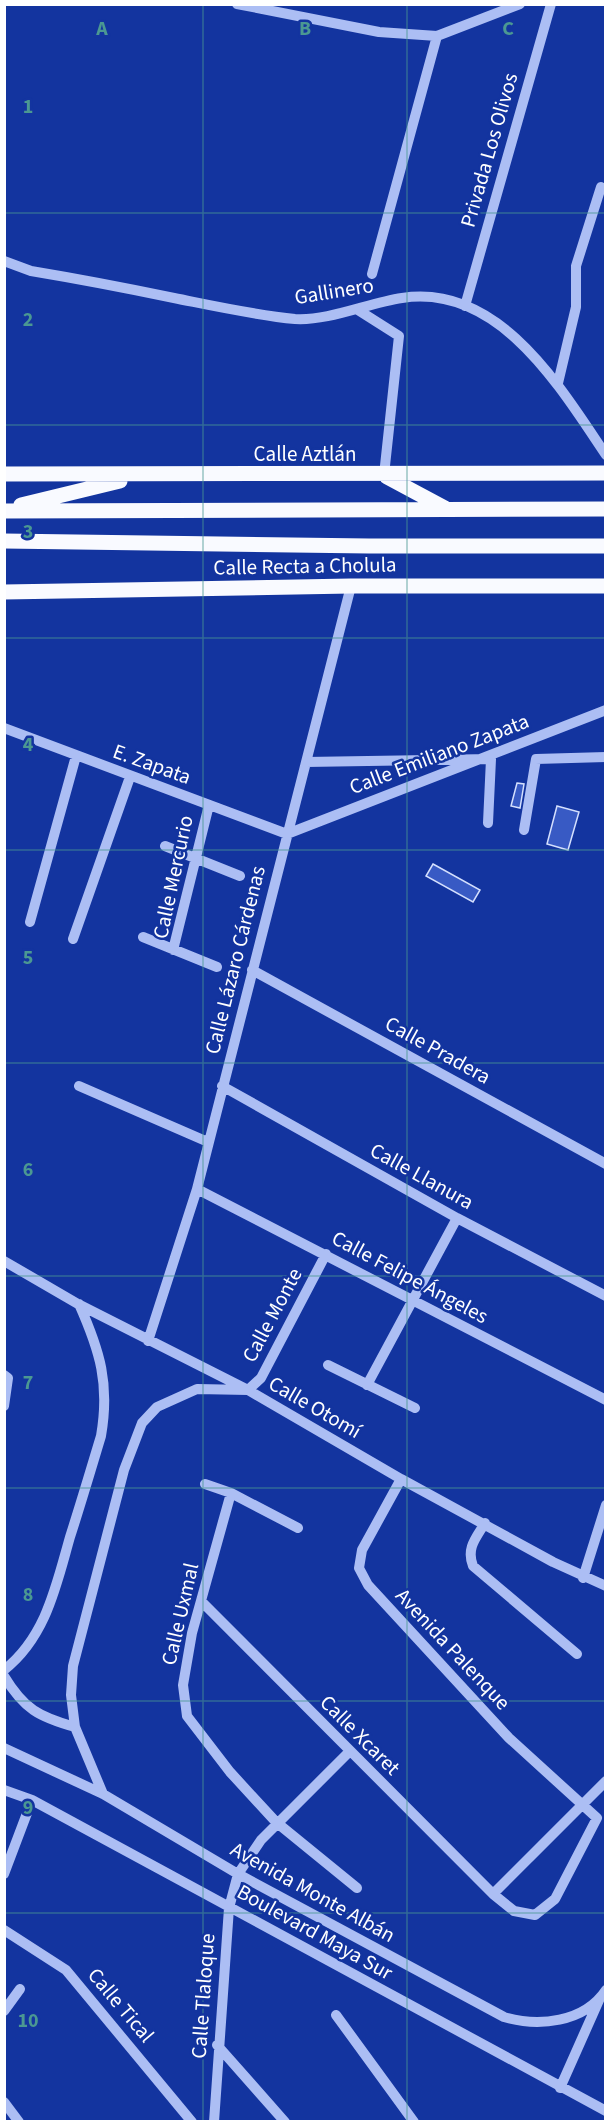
<svg xmlns="http://www.w3.org/2000/svg" width="610" height="2126" font-family="'Source Sans 3',sans-serif">
	<style>
		.building { fill: #385ac4; stroke: #d4dffd; stroke-width: 1.5 }
		.lines { fill: none; stroke-linecap: round; stroke-linejoin: round }
		.minor { stroke: #acbef4; stroke-width: 10 }
		.major { stroke: #f9faff; stroke-width: 15 }
		.grid { fill: none; stroke: #4b9892; stroke-width: 1.5; stroke-opacity: 0.55 }
		.labels { text-anchor: middle; stroke-width: 5; stroke-linejoin: round; paint-order: stroke }
		.street-label { font-size: 21px; fill: #fff; stroke: #13349f }
		.grid-label { font-size: 20px; text-anchor: middle; font-weight: bold; fill: #4b9892; stroke: #13349f; stroke-width: 5; stroke-linejoin: round; paint-order: stroke }
	</style>
	<rect width="100%" height="100%" fill="#13349f"/>
	<path class="building" d="M517 783 524 784 520 808 511 806Z
		M557 806 579 812 568 850 547 844Z
		M433 864 480 890 473 902 426 876Z"/>
	<g class="lines">
		<path class="minor" d="M237 4 379 32 437 36 520 4
			M4 261 31 271C79 279 126 288 174 298 214 306 254 315 295 319 329 321 368 303 402 298 499 283 560 387 606 455
			M372 274 437 36
			M465 306 551 4
			M358 310 399 336 384 475
			M558 383 576 307V266L601 187
			M4 728 287 834 606 710
			M306 762 491 759 488 823
			M524 830 536 759 606 757
			M165 846 240 876
			M30 922 76 756
			M143 937 217 967
			M73 939 130 777
			M173 950 209 805
			M252 970 606 1164
			M79 1086 208 1142
			M222 1086 457 1218 606 1296
			M197 1189 606 1400
			M4 1261 78 1304 248 1390 401 1479 553 1562 606 1586
			M148 1341 197 1189 351 586
			M328 1365 415 1408
			M4 1375 8 1378 4 1406
			M367 1385 457 1218
			M205 1484 231 1493 298 1528
			M231 1493 192 1633 183 1685 187 1716 230 1772 276 1822 357 1888
			M485 1523C476 1538 466 1548 473 1566L577 1654
			M583 1578 606 1505
			M201 1601 493 1894 514 1911 535 1915 555 1899 597 1818 509 1738 368 1585 359 1568 362 1550 401 1479
			M4 1670C46 1637 56 1586 70 1537 81 1503 91 1469 101 1436 110 1384 100 1351 79 1304
			M4 1676C24 1709 39 1717 75 1727
			M4 1748 103 1794 238 1874 504 2017C538 2027 584 2023 606 1990
			M4 1790 32 1800 606 2111
			M103 1794 75 1727 71 1695 73 1666 124 1470 142 1423 157 1407 197 1389 248 1390 261 1378 326 1254
			M4 1874 32 1800
			M493 1894 606 1781
			M4 1930 66 1970 192 2122
			M4 2011 20 1989
			M336 2015 414 2122
			M217 2045 285 2122
			M560 2088 600 1998
			M4 2102 19 2122
			M214 2122 229 1908 238 1874 261 1840 349 1752"/>
		<path class="major" d="M4 474 606 473
			M387 477 445 508
			M21 505 120 481
			M4 511 606 509
			M4 541 369 546H606
			M4 592 351 586H606"/>
	</g>
	<path class="grid" d="M203 4V2122M407 4V2122M4 213H606M4 425H606M4 638H606M4 850H606M4 1063H606M4 1276H606M4 1488H606M4 1701H606M4 1913H606"/>
	<g class="labels">
		<g class="street-label">
			<text transform="translate(489 150) rotate(-74)" y="7">Privada Los Olivos</text>
			<text transform="translate(334 291) rotate(-9)" y="7">Gallinero</text>
			<text x="305" y="461">Calle Aztlán</text>
			<text transform="translate(305 566) rotate(-1)" y="7">Calle Recta a Cholula</text>
			<text transform="translate(439 754) rotate(-21)" y="7">Calle Emiliano Zapata</text>
			<text transform="translate(152 764) rotate(20)" y="7">E. Zapata</text>
			<text transform="translate(173 877) rotate(-78)" y="7">Calle Mercurio</text>
			<text transform="translate(235 960) rotate(-76)" y="7">Calle Lázaro Cárdenas</text>
			<text transform="translate(438 1050) rotate(29)" y="7">Calle Pradera</text>
			<text transform="translate(422 1176) rotate(29)" y="7">Calle Llanura</text>
			<text transform="translate(410 1277) rotate(28)" y="7">Calle Felipe Ángeles</text>
			<text transform="translate(272 1315) rotate(-62)" y="7">Calle Monte</text>
			<text transform="translate(315 1407) rotate(30)" y="7">Calle Otomí</text>
			<text transform="translate(180 1614) rotate(-77)" y="7">Calle Uxmal</text>
			<text transform="translate(453 1649) rotate(47)" y="7">Avenida Palenque</text>
			<text transform="translate(360 1735) rotate(45)" y="7">Calle Xcaret</text>
			<text transform="translate(313 1892) rotate(29)" y="7">Avenida Monte Albán</text>
			<text transform="translate(315 1932) rotate(29)" y="7">Boulevard Maya Sur</text>
			<text transform="translate(203 1996) rotate(-86)" y="7">Calle Tlaloque</text>
			<text transform="translate(121 2005) rotate(50)" y="7">Calle Tical</text>
		</g>
	</g>
	<g class="grid-label">
		<text x="102" y="35">A</text>
		<text x="305" y="35">B</text>
		<text x="508" y="35">C</text>
		<text x="28" y="113">1</text>
		<text x="28" y="326">2</text>
		<text x="28" y="538">3</text>
		<text x="28" y="751">4</text>
		<text x="28" y="964">5</text>
		<text x="28" y="1176">6</text>
		<text x="28" y="1389">7</text>
		<text x="28" y="1601">8</text>
		<text x="28" y="1814">9</text>
		<text x="28" y="2027">10</text>
	</g>
	<rect width="610" height="2126" fill="none" stroke="#ffffff" stroke-width="12"/>
</svg>
